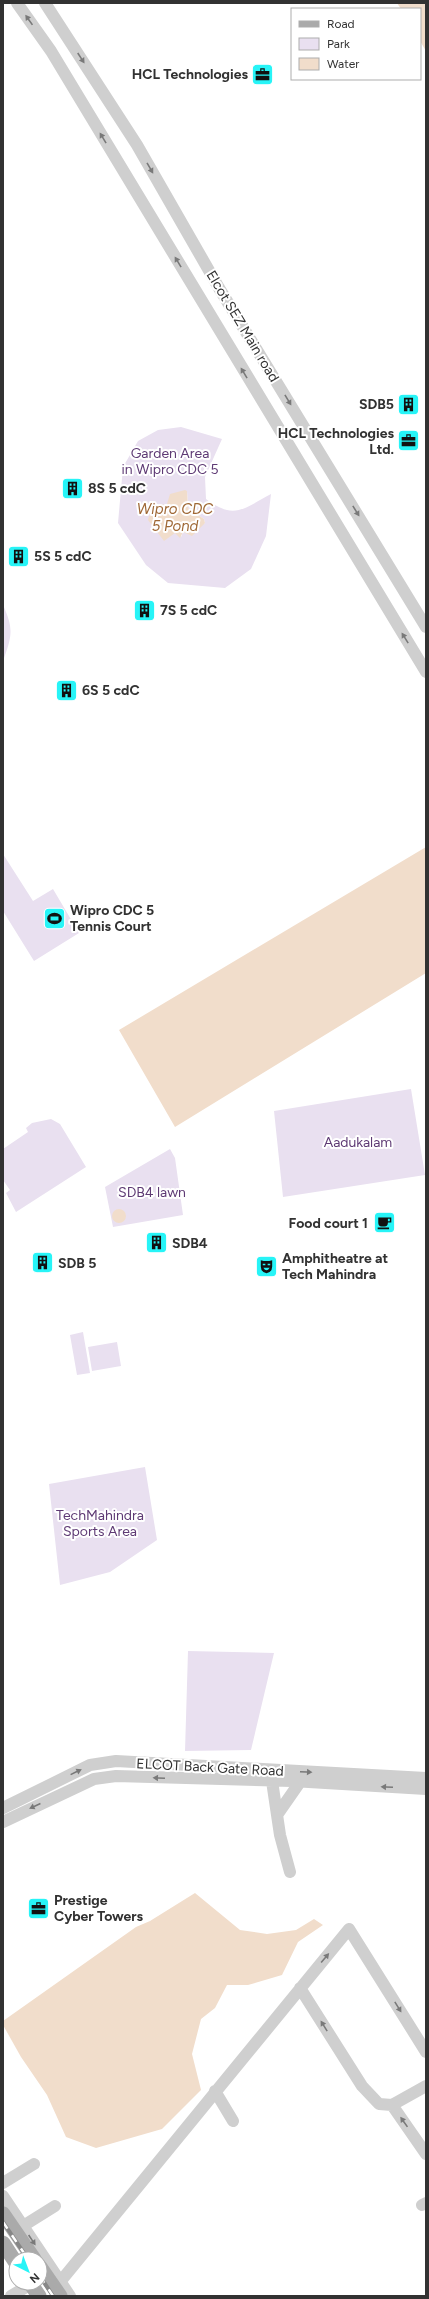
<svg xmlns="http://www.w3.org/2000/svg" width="429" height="2299" font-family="Figtree,sans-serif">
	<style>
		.green { fill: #e9e0f0; fill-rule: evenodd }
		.water { fill: #f1ddcb }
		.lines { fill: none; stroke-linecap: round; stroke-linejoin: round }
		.minor { stroke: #cfcfcf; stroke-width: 12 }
		.major { stroke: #aaa; stroke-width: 15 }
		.rail-casing { stroke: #878787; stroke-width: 4 }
		.rail { stroke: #fff; stroke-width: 2.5; stroke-dasharray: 8; stroke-linecap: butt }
		.oneway { fill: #797979 }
		.labels { text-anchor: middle; stroke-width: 4; stroke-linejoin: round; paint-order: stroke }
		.poi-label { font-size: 14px; font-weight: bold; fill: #323232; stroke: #fff; text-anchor: start }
		.street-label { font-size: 14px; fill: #323232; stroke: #fff }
		.park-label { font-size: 14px; fill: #5e3a74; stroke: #fff }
		.water-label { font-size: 15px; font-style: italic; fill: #9f6836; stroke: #fff }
	</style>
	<rect width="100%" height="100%" fill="#fff"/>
	<path class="green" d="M181 427 222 439 205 477 206 499C234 520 243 509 271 494L266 536 251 569 225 588 168 583 146 565 118 523 123 467 138 441 158 430ZM187 491 188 508 204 519 205 523 183 532 181 537 160 512 167 504Z
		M3 605C14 629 12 636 3 661Z
		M3 854 33 901 53 889 79 933 34 961 3 911Z
		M411 1089 425 1175 283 1197 274 1111Z
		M51 1119 60 1124 86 1167 16 1212 6 1193 10 1190 3 1180V1149L28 1132 26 1128 32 1123Z
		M170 1149 175 1158 183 1215 113 1227 105 1187Z
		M83 1332 90 1373 77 1375 70 1335Z
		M117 1342 121 1366 92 1371 88 1347Z
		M145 1467 157 1540 110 1572 60 1585 49 1484Z
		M188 1651 274 1653 251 1750 185 1751Z"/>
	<path class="water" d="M397 3H426V51L420 41V9H401Z
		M185 490 187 491 188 508 204 519 205 523 192 536 183 532 180 538 175 533 164 541 148 520 149 516 160 512 161 505 167 504 170 494Z
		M426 847V973L175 1127 119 1030Z
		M112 1216a7 7 0 1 1 14 0a7 7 0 1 1-14 0Z
		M195 1893 240 1930 267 1934 296 1930 314 1919 323 1925 298 1942 282 1975 248 1985H227L215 2008 201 2019 192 2054 201 2090 162 2129 96 2148 66 2137 47 2095 21 2057 3 2025V2021L136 1927 150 1921Z"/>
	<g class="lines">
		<path class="minor" d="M17 3 51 51 426 672
			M45 3 137 145 219 288 426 627
			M272 1781 280 1835 290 1872
			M3 1808 90 1765 116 1761 426 1778
			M277 1815 300 1782
			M3 1822 94 1779 116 1776 292 1781 426 1789
			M300 1988 362 2086 379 2104 392 2105 426 2154
			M215 2091 233 2121
			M392 2105 426 2086
			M3 2183 34 2164
			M3 2196 70 2296
			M422 2205 426 2203
			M23 2226 55 2206
			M60 2282 349 1929 426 2052
			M11 2296 31 2284"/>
		<path class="major" d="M3 2214 34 2259
			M3 2243 16 2263
			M40 2267 60 2296
			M30 2283 39 2296"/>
		<defs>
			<path id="rail" d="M3 2222 28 2259
				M40 2276 53 2296"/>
		</defs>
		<use href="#rail" class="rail-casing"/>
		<use href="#rail" class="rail"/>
	</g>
	<defs><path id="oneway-solid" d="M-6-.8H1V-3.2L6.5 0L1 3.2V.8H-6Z"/></defs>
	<g class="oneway">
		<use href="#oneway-solid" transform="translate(29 20) rotate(-125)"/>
		<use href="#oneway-solid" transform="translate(81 58) rotate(57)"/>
		<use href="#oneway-solid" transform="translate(103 138) rotate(-121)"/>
		<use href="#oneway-solid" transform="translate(150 168) rotate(60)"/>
		<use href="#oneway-solid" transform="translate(178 262) rotate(-121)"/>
		<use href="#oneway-solid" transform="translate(244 373) rotate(-121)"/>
		<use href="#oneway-solid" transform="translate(288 400) rotate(59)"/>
		<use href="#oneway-solid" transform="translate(356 511) rotate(58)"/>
		<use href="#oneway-solid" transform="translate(405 638) rotate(-122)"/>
		<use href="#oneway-solid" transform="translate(76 1772) rotate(-26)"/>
		<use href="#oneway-solid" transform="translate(306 1772) rotate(3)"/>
		<use href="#oneway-solid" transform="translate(159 1778) rotate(-178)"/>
		<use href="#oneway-solid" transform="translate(387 1787) rotate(-177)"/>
		<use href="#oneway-solid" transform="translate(35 1806) rotate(155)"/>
		<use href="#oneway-solid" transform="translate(325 1958) rotate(-50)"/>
		<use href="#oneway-solid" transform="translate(398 2007) rotate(58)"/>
		<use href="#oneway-solid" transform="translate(324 2026) rotate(-122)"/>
		<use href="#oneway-solid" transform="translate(404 2122) rotate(-125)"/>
		<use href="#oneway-solid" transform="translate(32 2240) rotate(56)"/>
	</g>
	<defs>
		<symbol id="office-square" viewBox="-11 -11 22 22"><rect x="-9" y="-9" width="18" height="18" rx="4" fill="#27f4f7" stroke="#fff"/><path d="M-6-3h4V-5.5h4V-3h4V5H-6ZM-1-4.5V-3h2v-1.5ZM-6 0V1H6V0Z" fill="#111"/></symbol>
		<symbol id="building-square" viewBox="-11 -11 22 22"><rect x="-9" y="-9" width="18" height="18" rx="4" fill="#27f4f7" stroke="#fff"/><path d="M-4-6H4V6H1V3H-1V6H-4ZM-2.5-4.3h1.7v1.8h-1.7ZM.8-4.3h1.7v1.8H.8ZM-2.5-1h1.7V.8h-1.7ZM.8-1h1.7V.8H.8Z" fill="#111"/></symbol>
		<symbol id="stadium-square" viewBox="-11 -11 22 22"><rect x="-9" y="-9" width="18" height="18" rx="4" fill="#27f4f7" stroke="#fff"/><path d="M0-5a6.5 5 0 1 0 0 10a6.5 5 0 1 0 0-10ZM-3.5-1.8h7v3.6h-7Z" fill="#111"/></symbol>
		<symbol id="cafe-square" viewBox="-11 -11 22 22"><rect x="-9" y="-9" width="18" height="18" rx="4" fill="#27f4f7" stroke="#fff"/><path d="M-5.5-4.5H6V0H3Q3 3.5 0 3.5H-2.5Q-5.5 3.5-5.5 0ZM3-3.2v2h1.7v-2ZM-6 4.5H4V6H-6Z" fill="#111"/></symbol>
		<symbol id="theatre-square" viewBox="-11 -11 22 22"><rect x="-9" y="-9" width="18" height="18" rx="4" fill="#27f4f7" stroke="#fff"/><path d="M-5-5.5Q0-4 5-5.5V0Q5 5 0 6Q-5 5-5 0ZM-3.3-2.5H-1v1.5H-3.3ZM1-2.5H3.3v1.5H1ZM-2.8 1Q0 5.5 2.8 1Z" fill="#111"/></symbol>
	</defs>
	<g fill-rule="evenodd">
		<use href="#office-square" x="250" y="62" width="25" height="25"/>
		<use href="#building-square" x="396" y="392" width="25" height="25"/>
		<use href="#office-square" x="396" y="428" width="25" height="25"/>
		<use href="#building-square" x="60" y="476" width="25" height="25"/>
		<use href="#building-square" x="6" y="544" width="25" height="25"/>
		<use href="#building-square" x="132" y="598" width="25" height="25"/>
		<use href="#building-square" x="54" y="678" width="25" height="25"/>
		<use href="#stadium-square" x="42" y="906" width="25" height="25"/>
		<use href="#cafe-square" x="372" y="1210" width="25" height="25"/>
		<use href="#building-square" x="144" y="1230" width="25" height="25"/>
		<use href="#building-square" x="30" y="1250" width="25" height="25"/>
		<use href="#theatre-square" x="254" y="1254" width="25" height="25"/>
		<use href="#office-square" x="26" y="1896" width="25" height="25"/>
	</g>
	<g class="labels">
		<g class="poi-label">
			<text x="248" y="79" text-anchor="end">HCL Technologies</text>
			<text x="394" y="409" text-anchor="end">SDB5</text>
			<text x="394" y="438" text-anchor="end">HCL Technologies<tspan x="394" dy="16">Ltd.</tspan></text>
			<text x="88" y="493">8S 5 cdC</text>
			<text x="34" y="561">5S 5 cdC</text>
			<text x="160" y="615">7S 5 cdC</text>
			<text x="82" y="695">6S 5 cdC</text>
			<text x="70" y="915">Wipro CDC 5<tspan x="70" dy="16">Tennis Court</tspan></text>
			<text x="368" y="1228" text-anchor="end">Food court 1</text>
			<text x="172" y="1248">SDB4</text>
			<text x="282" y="1263">Amphitheatre at<tspan x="282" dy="16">Tech Mahindra</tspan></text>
			<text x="58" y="1268">SDB 5</text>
			<text x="54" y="1905">Prestige<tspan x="54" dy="16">Cyber Towers</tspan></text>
		</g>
		<g class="street-label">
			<text transform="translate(243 326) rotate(59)" y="5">Elcot SEZ Main road</text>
			<text transform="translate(210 1767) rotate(3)" y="5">ELCOT Back Gate Road</text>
		</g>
		<g class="park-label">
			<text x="170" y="458">Garden Area<tspan x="170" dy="16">in Wipro CDC 5</tspan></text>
			<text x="358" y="1147">Aadukalam</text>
			<text x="152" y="1197">SDB4 lawn</text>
			<text x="100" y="1520">TechMahindra<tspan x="100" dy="16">Sports Area</tspan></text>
		</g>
		<g class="water-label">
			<text x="175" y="514">Wipro CDC<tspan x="175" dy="17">5 Pond</tspan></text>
		</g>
	</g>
	<rect width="429" height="2299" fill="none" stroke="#323232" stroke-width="8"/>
	<rect x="291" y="8" width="130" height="72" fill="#ffffff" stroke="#adadad"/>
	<rect x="299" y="21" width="20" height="6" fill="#aaaaaa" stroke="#adadad"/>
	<text x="327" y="28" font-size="12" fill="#323232">Road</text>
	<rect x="299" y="38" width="20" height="12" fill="#e9e0f0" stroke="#adadad"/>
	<text x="327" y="48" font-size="12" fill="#323232">Park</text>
	<rect x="299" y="58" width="20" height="12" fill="#f1ddcb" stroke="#adadad"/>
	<text x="327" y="68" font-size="12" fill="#323232">Water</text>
	<g transform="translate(28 2271) rotate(138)"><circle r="19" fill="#ffffff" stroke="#adadad"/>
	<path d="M0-3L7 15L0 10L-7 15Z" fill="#27f4f7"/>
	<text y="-6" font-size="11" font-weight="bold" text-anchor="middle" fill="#323232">N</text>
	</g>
</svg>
